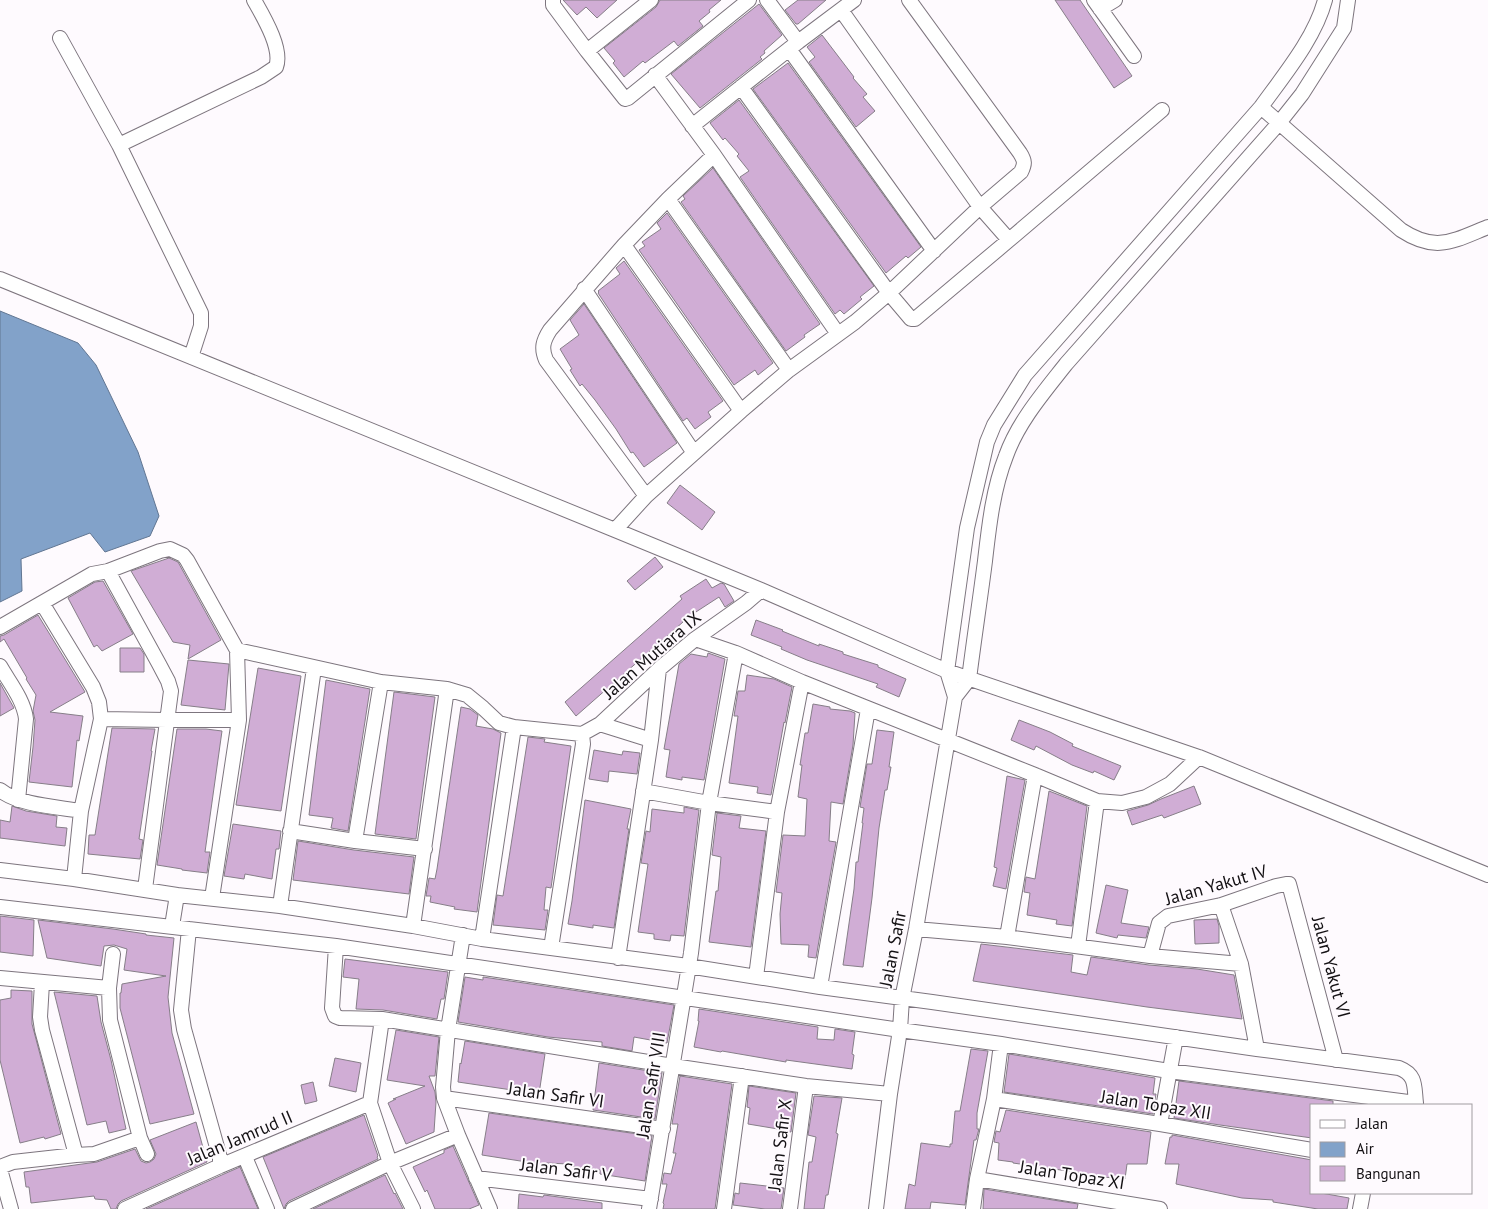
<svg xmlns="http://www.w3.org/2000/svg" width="1488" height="1209" font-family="'PT Sans',sans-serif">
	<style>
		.water { fill: #82a2c9; stroke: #617692 }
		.building { fill: #d0add5; stroke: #867e88 }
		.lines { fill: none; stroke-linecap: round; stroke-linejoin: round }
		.minor-casing { stroke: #7d757e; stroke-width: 16 }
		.minor { stroke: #fff; stroke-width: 14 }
		.labels { text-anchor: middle; stroke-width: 4; stroke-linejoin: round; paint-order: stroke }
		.street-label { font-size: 18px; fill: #131013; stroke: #fefafe }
	</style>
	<rect width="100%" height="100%" fill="#fefafe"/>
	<path class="water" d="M0 311 78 343 96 365 138 452 159 516 150 536 105 552 90 533 21 559 22 591 0 602Z"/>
	<path class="building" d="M563 0H617L597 18 586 7 577 15Z
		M660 0H721L709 10 710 12 699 21 703 26 678 46 674 41 645 63 643 61 624 77 613 63 615 61 604 48 656 7Z
		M798 0H826L798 24H796L785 10Z
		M1055 0H1080L1132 76 1114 88Z
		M759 4 782 35 764 51 765 53 760 57 762 59 700 108 671 74Z
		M822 35 854 77 853 78 867 94 863 97 875 111 856 127 809 62 815 57 807 47Z
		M788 63 921 247 908 258 906 256 886 273 753 89Z
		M739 100 874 286 860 297 862 299 844 314 840 310 835 314 740 177 749 171 737 156 739 154 725 138 723 140 710 123Z
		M713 168 820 324 804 335 805 337 786 351 681 202 685 199 683 196Z
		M667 213 773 363 758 375 755 370 734 385 639 250 645 246 642 242 661 229 657 223Z
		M624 261 723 401 708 412 711 417 695 429 687 418 683 421 598 293 599 292 598 291 620 274 616 268Z
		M584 304 677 443 644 467 633 452 631 453 616 429 595 400 582 384 580 386 570 370 572 369 560 349 579 335 570 320Z
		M680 485 715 512 702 530 667 503Z
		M655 557 663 567 635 590 627 581Z
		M169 558 178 562 221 640 188 659 190 645 173 642 131 571Z
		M706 579 712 588 721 583 724 584 734 601 725 607 719 597 682 621 683 622 576 716 565 702 682 599 680 596Z
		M103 581 133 634 102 651 97 645 94 647 68 598 95 582Z
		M38 615 85 692 50 712 83 716 79 741 77 740 72 787 29 782 33 747 35 720 33 711 36 695 26 679 27 678 4 639 0 642V636L4 635Z
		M756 620 783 630 782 631 819 646V644L843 652V654L878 665V667L906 679 899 697 876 687 878 684 807 660 781 649 782 647 751 635Z
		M120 648H140L144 654V672H120Z
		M708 653 725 659 704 780 682 777V780L666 777 670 750 664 749 679 664 691 654 707 657Z
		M188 660 229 664 225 710 181 705Z
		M258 668 301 676 281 811 236 805Z
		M747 675 774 679 792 687 785 723 784 722 771 795 757 793 758 787 729 783 738 716H734L738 691H745Z
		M326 680 370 689 348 831 331 828 333 818 309 815Z
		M0 683 14 708 0 716Z
		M394 692 435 697 416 839 375 834Z
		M813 704 830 707V709L850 711 855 713 853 745 843 804 831 802 829 841 836 842 816 958 808 957 809 945 781 944 780 914 782 893 776 892 783 835 805 836 807 799 798 797 802 765H800L805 733H808Z
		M461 707 470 709 478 715 476 726 493 729 501 733 477 912 454 909 455 907 430 902 431 896H426L429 878 435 879 437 869Z
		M1019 720 1050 732 1073 744 1072 746 1121 766 1114 780 1094 771 1093 773 1072 765 1036 746 1034 750 1011 740Z
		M112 728 155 729 151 751H152L139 839 143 840 140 859 88 854 89 835H95Z
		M177 729H206L222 731 205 852H210L207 873 182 870V869L157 865Z
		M877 730 894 732 889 767H891L887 790H885L879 828 872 898 863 967 843 965 854 889 856 862H858L863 823H862L864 808 860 807 867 764H872Z
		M528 737 545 739 544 742 571 746 551 888 546 887 544 910H548L545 930 493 925 497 895 503 896Z
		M594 750 622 755 623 751 640 753 637 774 609 771 608 782 589 779Z
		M1007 776 1025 780 1006 889 993 886 997 868 994 867Z
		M1194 786 1201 804 1164 818 1162 815 1132 825 1127 811 1148 805 1161 799Z
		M1049 791 1087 806 1072 926 1056 924 1057 920 1027 915 1030 893 1024 892 1026 877 1035 879Z
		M585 800 631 809 627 829H629L614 928 593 925V928L568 924 572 901Z
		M12 806 26 811 57 816 56 827 67 828 65 846 0 838V820L10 822Z
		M684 807 699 810 684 936 671 935 670 941 654 939V934L638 932 648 864 641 863 646 831 650 832 652 809 684 813Z
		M717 813 741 816 739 828 766 831 751 947 709 942 716 891H718L721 857 712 855Z
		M233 824 281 831 279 849H276L272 879 245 874 244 879 224 876Z
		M298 841 354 850 414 857 409 894 293 880Z
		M1106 885 1128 890 1121 923 1149 927 1146 938 1118 935 1117 938 1096 933Z
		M0 916 34 920 33 956 0 952Z
		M1217 919 1219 926V943L1195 944 1194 920Z
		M38 920 113 929 146 934V935L174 938 168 997 172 1033 194 1114 150 1124 120 1008V993H121L122 984 166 976 124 970 127 949 114 945 104 946 101 966 47 958Z
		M981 944 1073 955 1071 972 1087 975 1091 957 1149 965 1197 969 1234 975 1242 1019 1147 1007 973 981Z
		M345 959 448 972 444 999H441L437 1019 383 1010 356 1009 359 979 343 977Z
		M465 977 483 980V977L674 1005 667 1043 634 1037 632 1051 602 1046V1042L548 1037 458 1022Z
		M11 990 32 991V1024L61 1134 45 1139 44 1137 20 1143 0 1060V1000L11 998Z
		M54 992 97 996 101 1022 111 1060 126 1129 109 1133 106 1121 87 1125Z
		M699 1009 818 1027 817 1039 834 1040 835 1029 855 1032 852 1054 854 1055 852 1069 786 1060V1062L722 1051 721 1052 694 1047 699 1021H698Z
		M396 1030 439 1037 435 1076H429L435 1092 436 1102 434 1132 406 1144 388 1103 396 1099H393L425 1086 387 1080Z
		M465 1041 545 1054 539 1094 458 1082 460 1063 461 1064Z
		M971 1049 988 1051 977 1113V1129H979L976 1140H974L965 1205 931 1202 930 1209H905L909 1184 915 1186 921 1143 950 1147V1144H952L955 1111H960Z
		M1009 1054 1155 1078 1153 1094H1156L1153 1114 1004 1092Z
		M335 1058 361 1063 356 1092 329 1086Z
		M599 1063 662 1073 655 1119 593 1110Z
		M680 1076 732 1084 715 1209H663L664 1204 663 1203 667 1184H662L664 1173 671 1174 676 1153H673L678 1124H672Z
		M1179 1081 1333 1101V1105H1312V1138L1220 1125 1174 1118Z
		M313 1082 317 1101 305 1104 301 1085Z
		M749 1086 796 1093 791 1132 778 1130V1129L748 1124 750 1108 747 1107Z
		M814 1096 842 1098 836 1133 838 1134 828 1195H826L824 1209H804L809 1162H812L816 1137 808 1135Z
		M1006 1110 1151 1132 1147 1164H1127L1125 1179 1103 1177V1179L1087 1176 1088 1174 1013 1163V1162L998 1160 999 1143 994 1142 996 1131 1000 1132Z
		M489 1113 652 1136 645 1181 600 1174V1170L569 1166V1164L546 1163V1165L482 1155Z
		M364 1115 378 1156 377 1157 378 1159 289 1201 286 1204 284 1209 263 1157Z
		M196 1122 207 1162 121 1201 118 1204 116 1209H111L107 1200 95 1199 94 1196 31 1203 29 1187H26L24 1172 97 1162 135 1149 141 1161 146 1163 150 1162 154 1159 156 1154 150 1140Z
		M1172 1135 1312 1160V1193H1321L1349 1198 1347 1209H1318L1273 1202V1200L1242 1198 1176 1184 1179 1164H1165L1170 1137H1172Z
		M453 1146 479 1205 469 1209H435L427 1190 425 1192 413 1167 444 1153V1150Z
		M240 1167 258 1209H146L224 1174Z
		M385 1175 394 1194 395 1193 403 1209H313Z
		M740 1183 784 1188 781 1209H765L733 1205 735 1193 739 1194Z
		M984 1189 1078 1204 1077 1209H983Z
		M519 1194 543 1197 544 1195 602 1203V1209H518Z"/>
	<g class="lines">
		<defs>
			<path id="minor" d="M553 0V5L587 51 625 99 628 98 749 0
				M767 0 798 42
				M1094 0 1134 56
				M1100 9 1115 0
				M841 10 980 207 1009 240 1162 110
				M60 38 119 145
				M789 49 934 251
				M587 51 651 0
				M655 75 714 155 838 334
				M741 87 889 293 911 319H915L1009 240
				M1261 107 1401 230C1436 253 1453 241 1488 227
				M692 126 798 42 854 0
				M668 199 789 370
				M624 245 741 411
				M0 279 615 530 761 590 947 671 1199 757 1488 875
				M584 289 694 453
				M191 357 201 326V313L119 145 261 77 276 67C283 49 263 16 254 0
				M646 496 546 360C541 348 543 341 550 330L624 245 668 199 714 155
				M615 530 646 496 741 411 789 370 855 322 889 293 980 207 1021 172C1025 164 1025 161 1020 153L909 0
				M108 571 159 664 168 681 171 691 145 889
				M42 603 93 687 99 702 101 719 81 811 74 879
				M0 627 92 574 108 571 160 551 170 549 183 555 187 560 237 650 381 682 447 689 467 695 483 708 499 723 514 727 582 734
				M695 639 736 653 802 682 1035 775 1097 801 1122 803 1146 797 1170 784 1199 757
				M0 666C9 682 24 700 26 719L18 800
				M955 697 969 679C974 639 980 600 985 561 989 526 993 489 1006 456 1018 422 1044 392 1066 364L1279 123 1302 94 1344 28 1348 0
				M101 719 167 720H239
				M600 724 651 740
				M582 734 600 724 659 669 695 639 746 603 761 590
				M0 790C18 805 58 807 81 811
				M643 791 709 803 777 812
				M290 831 355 841 425 849
				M355 841 381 682
				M0 870 74 879 177 895 280 906 413 926 482 939 688 966 820 987 932 1002 1257 1049 1399 1068C1417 1075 1414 1087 1416 1103L1169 1071 1001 1044 900 1030 336 946 0 907
				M212 898 239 720 237 650
				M1221 905 1241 964 1257 1049
				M280 906 314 668
				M172 926 177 895
				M413 926 447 689
				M189 929 181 1010 184 1029 220 1158V1166
				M916 929 1007 937 1150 956 1241 964
				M463 935 448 1030 443 1087 444 1098 458 1135 490 1209
				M1007 937 1035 775
				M482 939 514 727
				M336 946 332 1008 335 1016 340 1018 382 1019 673 1066 806 1086 890 1094
				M1078 946 1097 801
				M551 948 583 744 582 734
				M113 954 109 988 110 1020 140 1138 147 1154
				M1150 956 1159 923 1168 916 1221 905 1276 886 1286 884H1289L1336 1060
				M618 958 651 740 659 669
				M756 977 777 812 802 682
				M0 978 109 988
				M42 983 40 1017 42 1030 76 1155
				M820 987 868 709
				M382 1019 370 1103 390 1163 413 1209
				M444 1098 663 1129
				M994 1099 1160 1124 1312 1150
				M1160 1124 1176 1037
				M245 1157 267 1209
				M0 1167 13 1162 76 1155 94 1154 140 1138
				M0 1169 11 1209
				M476 1178 651 1199
				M977 1179 1160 1209
				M125 1209 220 1166 370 1103
				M293 1209 390 1163 458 1135
				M649 1209 691 953 709 803 736 653
				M724 1209 742 1076
				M790 1209 806 1086
				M876 1209 890 1094 900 1030 902 999 916 929 955 697 947 671 967 528 987 442 994 425 1025 375 1261 107C1284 75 1315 38 1325 0
				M973 1209 977 1179 994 1099 1001 1044
				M1360 1209 1363 1193"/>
		</defs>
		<use href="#minor" class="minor-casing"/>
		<use href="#minor" class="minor"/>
	</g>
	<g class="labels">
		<g class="street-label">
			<text transform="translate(652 655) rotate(-41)" y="6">Jalan Mutiara IX</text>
			<text transform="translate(1216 885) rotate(-16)" y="6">Jalan Yakut IV</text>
			<text transform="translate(893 949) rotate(-79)" y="6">Jalan Safir</text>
			<text transform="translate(1331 967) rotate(75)" y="6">Jalan Yakut VI</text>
			<text transform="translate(651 1085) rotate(-81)" y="6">Jalan Safir VIII</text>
			<text transform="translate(556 1095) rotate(8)" y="6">Jalan Safir VI</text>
			<text transform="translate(1156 1105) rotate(9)" y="6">Jalan Topaz XII</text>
			<text transform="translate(240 1138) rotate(-23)" y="6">Jalan Jamrud II</text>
			<text transform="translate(780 1145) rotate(-83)" y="6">Jalan Safir X</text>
			<text transform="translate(566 1170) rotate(7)" y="6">Jalan Safir V</text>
			<text transform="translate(1072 1175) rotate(9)" y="6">Jalan Topaz XI</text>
		</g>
	</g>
	<rect x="1310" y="1104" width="162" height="90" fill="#fefafe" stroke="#a09ca0"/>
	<rect x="1320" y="1120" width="25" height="8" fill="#ffffff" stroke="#a09ca0"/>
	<text x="1356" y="1129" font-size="15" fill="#131013">Jalan</text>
	<rect x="1320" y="1142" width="25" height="15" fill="#82a2c9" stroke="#a09ca0"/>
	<text x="1356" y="1154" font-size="15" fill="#131013">Air</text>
	<rect x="1320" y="1166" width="25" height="15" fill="#d0add5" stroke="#a09ca0"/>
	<text x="1356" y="1179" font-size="15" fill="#131013">Bangunan</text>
</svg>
